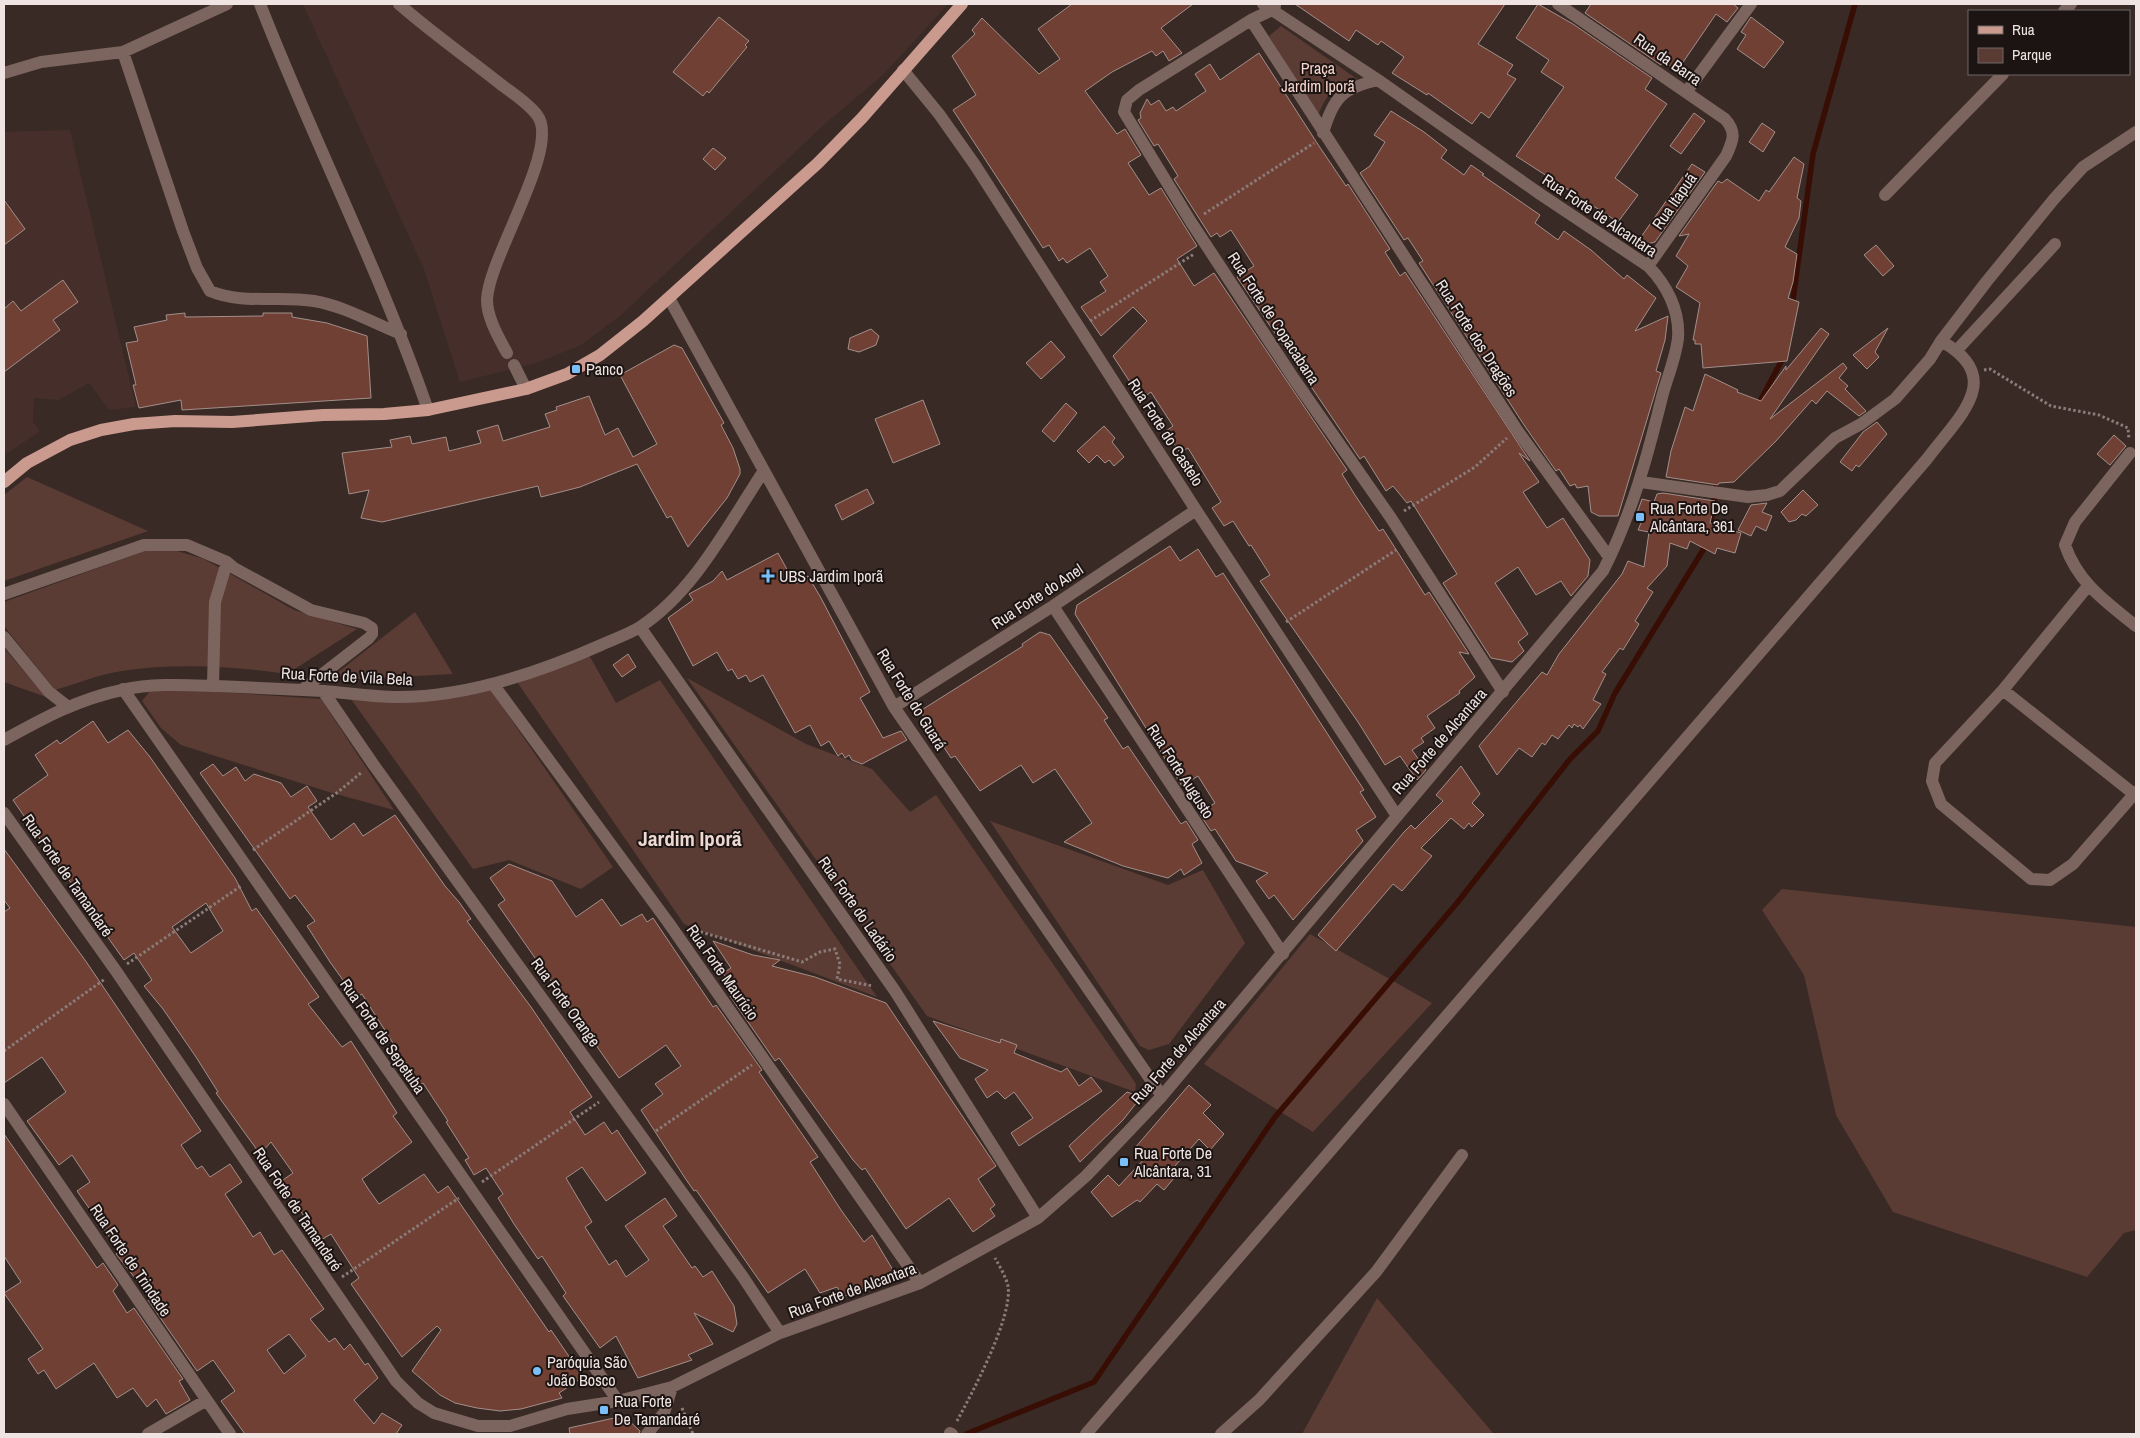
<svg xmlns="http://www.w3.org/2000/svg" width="2140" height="1438" font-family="'Archivo Narrow',sans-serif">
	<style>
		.built { fill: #462f2a }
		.green { fill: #5b3c34 }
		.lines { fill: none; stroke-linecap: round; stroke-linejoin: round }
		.stream { stroke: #380d04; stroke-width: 5.5 }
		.building { fill: #714034; stroke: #a28f8a; fill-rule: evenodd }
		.path { stroke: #897c79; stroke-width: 3; stroke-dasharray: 2.5 2.5; stroke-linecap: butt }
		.minor { stroke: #7c655f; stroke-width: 12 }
		.major { stroke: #ca9a8e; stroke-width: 12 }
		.poi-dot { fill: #7abff8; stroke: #1b1412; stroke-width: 2 }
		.labels { text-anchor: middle; stroke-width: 4; stroke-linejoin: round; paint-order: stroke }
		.street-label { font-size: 16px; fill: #efe4e2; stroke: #1b1412 }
		.park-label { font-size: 16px; fill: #f7d4cc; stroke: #1b1412 }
		.poi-label { font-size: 16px; fill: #efe4e2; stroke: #1b1412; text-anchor: start }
		.district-label { font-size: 21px; font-weight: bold; fill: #edd8d2; stroke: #1b1412 }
	</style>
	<rect width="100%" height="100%" fill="#392a26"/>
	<path class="built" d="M303 4H948L884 74 827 122 621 315 581 345 536 363 460 382 424 269Z
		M70 130 136 407 109 410 89 383 58 400 34 398 33 422 40 431 8 453 4 451V132Z"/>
	<path class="green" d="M1281 26 1357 79C1334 87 1326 94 1318 116L1269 36Z
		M27 477 148 531 4 581V495Z
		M145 551H177L204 559 294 610 357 629 287 674C234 666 175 663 122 671 99 674 76 684 55 690L4 626V602Z
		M415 612 453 674 360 679 333 676Z
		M4 648 46 697 4 682Z
		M589 655 616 703 660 680 877 997 684 924 515 679Z
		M687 678 806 744 872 769 910 812 936 795 1136 1084 1135 1092 927 1016Z
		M490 689 613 867 581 889 509 860 473 869 351 699Z
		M190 690 321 699 394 810 329 792 181 745 161 728 142 701 150 691Z
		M990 821 1168 885 1203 870 1245 943 1169 1044 1149 1050 1140 1046Z
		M1782 889 2136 927V1230L2124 1233 2087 1277 1893 1212 1836 1115 1804 975 1762 910Z
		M1310 934 1432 1003 1313 1132 1204 1064Z
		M1377 1298 1494 1434H1302Z"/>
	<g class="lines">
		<path class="stream" d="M1792 307 1813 154 1855 4
			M1757 407 1784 356
			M1710 530 1717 478
			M966 1434 1094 1382 1275 1117 1457 903 1570 759 1598 731 1615 693 1708 542"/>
	</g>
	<path class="building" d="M1072 4H1193L1161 28 1182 53 1169 61 1163 51 1156 56 1152 51 1112 72 1085 91 1117 134 1125 129 1141 155 1128 163 1149 195 1161 188 1197 246 1177 259 1194 286 1214 273 1347 470 1342 474 1355 495 1379 531 1383 529 1425 595 1429 592 1469 654 1459 652 1475 677 1459 691 1460 693 1427 716 1435 728 1421 738 1424 742 1412 750 1426 770 1417 780 1400 756 1385 765 1358 722 1260 581 1270 575 1251 545 1249 546 1233 521 1224 526 1212 508 1221 502 1188 448 1180 453 1166 431 1173 426 1151 392 1141 399 1113 356 1147 321 1133 307 1101 336 1081 307 1106 291 1100 282 1108 276 1090 248 1067 263 1063 258 1059 261 1049 245 1043 248 953 110 976 95 952 56 975 34 972 30 982 18 1039 74 1060 59 1038 29Z
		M1295 4H1505L1478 44 1513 65 1507 74 1516 79 1489 118 1481 112 1472 124 1428 93 1427 95 1392 73 1404 57 1381 41 1378 45 1356 30 1349 41Z
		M1538 4 1573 24 1652 78 1645 89 1667 104 1615 178 1638 195 1618 222 1516 156 1564 87 1541 72 1549 60 1516 38Z
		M1591 4H1733L1738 8 1727 22 1716 14 1677 71 1663 61 1661 65 1585 13Z
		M719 17 749 41 745 45 747 47 709 93 707 91 703 96 673 72Z
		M1751 17 1784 42 1764 68 1737 49 1746 35 1741 32Z
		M1259 53 1319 146 1346 186 1348 184 1390 249 1385 252 1400 276 1405 272 1530 461 1519 453 1539 482 1523 492 1547 528 1563 518 1590 560 1588 576 1571 596 1561 581 1536 595 1518 567 1495 583 1528 634 1518 642 1524 651 1512 662 1491 658 1443 583 1457 574 1411 501 1407 503 1393 486 1386 491 1364 456 1360 459 1237 277 1254 266 1231 230 1220 237 1217 233 1211 237 1174 179 1178 176 1158 144 1154 146 1138 120 1141 118 1140 113 1147 99 1151 105 1159 100 1166 111 1173 107 1176 111 1206 91 1195 74 1210 64 1220 80Z
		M1391 111 1424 132 1447 150 1441 158 1464 175 1471 165 1484 174 1482 175 1540 215 1535 223 1558 240 1564 231 1591 250 1624 279 1627 275 1656 298 1635 331 1668 316 1665 340 1656 371 1661 373 1618 516H1599L1591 512 1588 486 1577 488 1575 484 1570 486 1559 469 1556 471 1524 425 1419 263 1423 261 1408 238 1404 240 1360 173 1370 166 1385 142 1374 135Z
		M1694 113 1705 121 1681 154 1670 146Z
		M1762 123 1775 132 1763 152 1749 142Z
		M713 148 726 158 715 170 703 159Z
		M1794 157 1804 164 1797 198 1801 201 1799 218 1785 247 1797 254 1793 282 1788 298 1799 302 1787 361 1703 368 1701 344H1695V340H1693L1700 303 1676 287 1688 266 1676 256 1689 234 1679 236 1718 181 1722 183 1727 179 1759 201 1766 190 1769 192Z
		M1692 164 1705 172 1655 242 1634 247Z
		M4 200 25 229 4 245Z
		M1876 245 1894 266 1883 276 1864 255Z
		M63 280 78 302 53 320 60 330 4 372V309L13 301 21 311Z
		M185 313V317L263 316V313H292V317L327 323 367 336 371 398 182 410 181 400 139 408 133 385H136L126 343 138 341 134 327 167 320 166 315Z
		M1821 328 1829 334 1770 419 1843 363 1847 368 1839 378 1848 386 1845 389 1866 411 1859 416 1827 391 1816 404 1812 400 1776 441 1734 482 1719 483 1718 485 1666 477 1671 451 1685 407 1693 411 1705 374 1738 390 1737 392 1761 401 1786 366V370Z
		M1888 328 1875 352 1879 357 1867 369 1853 355Z
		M871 329 879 336 876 345 859 352 848 349 850 338Z
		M1051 341 1065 357 1041 379 1026 363Z
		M674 345 682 348 724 423 721 425 733 448 740 469V474L727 498 688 547 671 516 667 518 637 464 580 487 541 497 538 486 382 522 361 518 369 490 349 494 342 453 392 447 390 440 410 436 412 444 446 437 449 451 481 443 477 431 498 425 503 441 550 427 545 414 557 410 556 407 589 396 605 435 618 428 633 457 657 444 620 375Z
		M923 400 940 444 893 463 875 419Z
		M1066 403 1077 413 1054 442 1042 431Z
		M1877 422 1887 434 1859 467 1856 465 1852 471 1840 462 1863 432Z
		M1104 426 1115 438 1112 442 1124 457 1114 466 1109 460 1105 463 1097 455 1089 463 1077 451Z
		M2114 435 2126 446 2110 465 2097 454Z
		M867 489 874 503 842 520 835 505Z
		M1803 490 1818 505 1806 516 1802 514 1796 520 1789 522 1781 512Z
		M1663 493 1715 501 1710 523 1741 533 1735 553 1717 548 1715 554 1690 541 1687 549 1670 543 1667 566 1647 588 1653 592 1635 621 1639 624 1623 650 1620 648 1602 672 1606 674 1593 700 1601 704 1583 729 1580 725 1578 727 1574 724 1572 728 1569 725 1558 739 1552 735 1545 745 1542 743 1532 757 1519 748 1497 775 1479 746 1542 672 1547 675 1559 654 1622 574 1628 561 1644 567 1649 532 1638 530 1644 516H1636L1642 499 1654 502 1657 494Z
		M1767 503 1762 512 1772 516 1766 531 1756 526 1751 536 1738 530 1751 505Z
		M1170 546 1180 561 1198 549 1216 577 1223 573 1364 790 1360 792 1376 817 1356 830 1363 841 1293 920 1274 895 1269 899 1256 881 1268 873 1236 861 1215 829 1211 831 1199 813 1215 803 1198 776 1182 786 1075 614 1077 605Z
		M778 553 795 584 808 576 821 598 870 692 860 698 883 738 901 731 907 740 862 764 852 760 849 755 845 758 842 753 838 756 829 741 821 746 810 725 795 733 763 675 750 682 746 675 738 679 732 669 728 671 717 652 693 666 668 618 693 600 689 594 713 581 722 571 727 580Z
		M1040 632 1050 635 1108 718 1104 720 1123 749 1128 746 1181 824 1186 821 1198 840 1192 844 1202 863 1184 875 1181 869 1168 878 1123 866 1064 842 1092 823 1055 769 1033 783 1021 765 980 791 955 756 951 758 920 711 1023 646 1022 644Z
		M628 654 636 667 622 677 613 665Z
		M93 721 108 743 128 730 150 757 235 878 252 911 256 908 319 997 308 1004 342 1047 351 1041 397 1113 393 1116 412 1142 362 1179 369 1190 379 1204 424 1174 438 1193 448 1186 549 1332 551 1330 583 1377 559 1393 562 1398 521 1409 500 1411 477 1408 455 1403 440 1395 412 1371 441 1330 437 1326 402 1357 351 1284 359 1278 331 1234 321 1240 280 1182 293 1173 271 1142 260 1154 216 1093 218 1092 196 1057 163 1009 144 986 152 980 134 953 124 960 99 925 76 889 62 871 13 800 48 775 35 755 57 740 60 744ZM206 903 223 931 191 953 172 927Z
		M213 764 223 776 236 767 245 781 254 774 281 783 291 797 307 786 317 801 308 807 331 840 354 823 363 836 395 815 445 886 459 902 471 919 467 921 531 1007 592 1097 570 1112 585 1135 604 1122 612 1134 617 1130 646 1173 606 1201 582 1167 566 1178 592 1222 585 1227 609 1265 616 1260 626 1277 649 1260 625 1226 665 1198 677 1216 663 1226 692 1268 695 1266 703 1277 712 1271 734 1306 737 1324 733 1332 694 1313 713 1344 688 1355 692 1360 638 1378 616 1336 600 1348 563 1296 566 1293 542 1256 538 1259 514 1224 498 1198 503 1194 486 1168 474 1175 465 1160 469 1158 446 1122 448 1121 423 1083 419 1086 392 1050 396 1048 362 994 356 998 330 962 307 926 315 921 295 895 290 899 200 773Z
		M1461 766 1480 794 1472 803 1484 815 1472 827 1469 823 1464 829 1451 818 1421 848 1432 856 1402 891 1393 884 1336 951 1318 935 1404 832 1411 825 1415 829 1443 801 1436 795Z
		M4 849 85 960 201 1131 181 1145 197 1169 202 1166 210 1177 230 1164 242 1182 225 1194 253 1237 260 1232 274 1255 282 1250 324 1309 310 1319 329 1342 335 1338 344 1350 350 1344 365 1365 368 1363 378 1378 354 1400 374 1424 382 1413 402 1425 396 1434H245L221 1401 235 1391 213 1360 197 1371 148 1300 151 1298 116 1254 120 1252 77 1191 90 1182 72 1155 59 1165 27 1121 66 1092 42 1057 4 1083V912L10 908 4 900ZM289 1334 306 1356 284 1374 267 1350Z
		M509 864 552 881 576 917 602 899 621 926 642 914 647 922 653 918 713 1007 716 1005 762 1070 759 1072 818 1157 810 1162 841 1210 864 1242 872 1235 896 1275 843 1297 837 1287 820 1293 805 1269 768 1293 696 1190 694 1191 685 1178 641 1110 663 1094 655 1084 681 1066 666 1045 619 1078 498 905 505 900 490 878Z
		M713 941 753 955 780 960 772 966 815 977 886 1003 996 1166 978 1179 995 1205 990 1209 995 1216 973 1232 949 1198 906 1229 865 1168 862 1170 853 1160 779 1058 775 1061 730 996 736 992 723 973 731 968Z
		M933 1021 1000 1043 1001 1039 1017 1045 1014 1053 1061 1072 1067 1068 1079 1086 1091 1077 1102 1091 1019 1146 1011 1133 1033 1118 1014 1092 1005 1099 997 1091 987 1098 975 1079 988 1070 960 1058Z
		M1189 1085 1211 1105 1203 1113 1224 1134 1210 1150 1199 1139 1174 1167 1179 1172 1164 1190 1157 1184 1140 1202 1137 1200 1112 1217 1091 1192 1108 1175 1119 1186 1145 1158 1134 1149Z
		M1127 1092 1141 1097 1123 1120 1080 1162 1069 1146Z
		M4 1134 97 1268 103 1263 118 1285 113 1291 127 1313 134 1308 183 1379 179 1381 190 1400 166 1414 156 1399 147 1407 133 1388 117 1398 94 1363 56 1389 44 1370 38 1374 28 1359 43 1349 4 1293 21 1282 4 1256Z
		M614 1418 627 1419 640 1431 639 1434H570L569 1428Z"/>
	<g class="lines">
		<path class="path" d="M1204 214 1314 143
			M1090 321 1194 254
			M1984 370 1990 369 2051 406 2099 415 2128 428 2129 439
			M1404 511 1475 467 1507 438
			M1286 622 1396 550
			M253 850 338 792 362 772
			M691 929 802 962 820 952 835 949 840 964 837 979 873 986
			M127 964 241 886
			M4 1051 105 979
			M656 1131 752 1065
			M482 1182 599 1102
			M342 1277 459 1198
			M682 1408 693 1434
			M957 1421C972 1393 1013 1317 1008 1286 1006 1277 1000 1267 995 1258"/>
		<path class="minor" d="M260 4C313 140 380 271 428 410
			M399 4C432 33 468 58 503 86 514 94 529 104 537 115 562 146 488 258 487 300 487 318 499 338 507 353
			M1558 4 1725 119C1737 132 1733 141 1726 156L1648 266
			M1275 6 1272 10 1251 20 1139 90 1127 100 1124 112 1191 222 1294 379 1391 518 1503 692
			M2064 11 2071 4
			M1251 20 1517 430 1609 557
			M123 52 183 231 197 268 210 291C243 305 279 295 314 301 344 306 373 323 401 334
			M903 70 939 114 975 165 1196 510 1397 816
			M4 73 41 62 123 52 227 4
			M1687 91 1751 4
			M1323 133C1333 98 1342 88 1378 80
			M1885 195 2003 74
			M669 298 894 707 1162 1096
			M1957 350 2055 244
			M514 365 526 389
			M2130 453 2075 522 2065 545C2078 583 2106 602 2136 626
			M1641 482 1748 497 1767 495 1780 491 1835 438 1861 424 1895 399 1930 359 1941 341 1987 281 2054 199 2083 167 2136 132
			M2088 586 2003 690 1935 763 1932 781 1941 804 2031 879 2050 880 2073 864 2136 792
			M4 594 144 545H187L227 562
			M1053 606 1283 954
			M640 627 895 991 1038 1218
			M4 637 49 692 67 706
			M493 684 668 922 920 1283
			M213 686 215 602 227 562 234 568 311 610 364 623 372 628V634L369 638 302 690
			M123 689 618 1401
			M2003 690 2134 794
			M323 691 373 764 743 1277 780 1333
			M894 707 1053 606 1196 510
			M4 740C42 719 78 699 122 690 154 683 184 685 217 686 253 688 288 689 324 691 349 693 373 697 398 697 467 697 538 673 601 645 614 639 629 634 640 627 694 592 728 525 763 472
			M4 813 116 971 396 1381 418 1403 434 1413 478 1426H510L567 1409 618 1401 672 1387 780 1333 920 1283 1038 1218 1086 1176 1162 1096 1603 571C1632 514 1647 458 1662 397 1667 378 1676 357 1678 338 1680 311 1667 285 1648 266L1540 194 1378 80 1263 4
			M4 1104 230 1434
			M950 1433 952 1434
			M148 1434 205 1401
			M647 1434 664 1413 672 1387
			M1086 1434 1927 459C1958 417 2007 378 1941 341
			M1221 1434 1259 1400 1376 1272 1462 1155"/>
		<path class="major" d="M4 482 27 463 70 440 101 430 134 424 175 421 232 422 323 415 384 414 428 410 526 389 567 374 600 355 643 321 818 163 862 118 962 4"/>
	</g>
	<g class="poi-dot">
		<rect x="571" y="364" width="10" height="10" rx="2.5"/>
		<rect x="1635" y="512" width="10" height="10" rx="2.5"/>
		<path d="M765.5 568.5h5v5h5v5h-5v5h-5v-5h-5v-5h5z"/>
		<rect x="1119" y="1157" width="10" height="10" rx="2.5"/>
		<circle cx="537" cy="1371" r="5"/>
		<rect x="599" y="1405" width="10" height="10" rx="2.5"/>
	</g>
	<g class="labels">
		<g class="street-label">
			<text transform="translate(1668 59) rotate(35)" y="6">Rua da Barra</text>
			<text transform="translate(1674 201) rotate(-55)" y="6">Rua Itapuã</text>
			<text transform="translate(1600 215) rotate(34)" y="6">Rua Forte de Alcantara</text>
			<text transform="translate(1274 318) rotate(57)" y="6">Rua Forte de Copacabana</text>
			<text transform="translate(1477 338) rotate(57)" y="6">Rua Forte dos Dragões</text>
			<text transform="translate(1166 432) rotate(57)" y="6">Rua Forte do Castelo</text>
			<text transform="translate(1037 596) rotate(-33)" y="6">Rua Forte do Anel</text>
			<text transform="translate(347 676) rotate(3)" y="6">Rua Forte de Vila Bela</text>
			<text transform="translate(912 699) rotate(58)" y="6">Rua Forte do Guará</text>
			<text transform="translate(1439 741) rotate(-49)" y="6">Rua Forte de Alcantara</text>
			<text transform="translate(1181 771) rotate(57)" y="6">Rua Forte Augusto</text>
			<text transform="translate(68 875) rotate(55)" y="6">Rua Forte de Tamandaré</text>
			<text transform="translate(858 909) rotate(55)" y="6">Rua Forte do Ladário</text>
			<text transform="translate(723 972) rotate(55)" y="6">Rua Forte Maurício</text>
			<text transform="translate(566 1002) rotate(54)" y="6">Rua Forte Orange</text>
			<text transform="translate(383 1036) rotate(55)" y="6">Rua Forte de Sepetuba</text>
			<text transform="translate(1178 1051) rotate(-49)" y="6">Rua Forte de Alcantara</text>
			<text transform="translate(298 1209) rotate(56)" y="6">Rua Forte de Tamandaré</text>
			<text transform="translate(131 1260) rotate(56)" y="6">Rua Forte de Trindade</text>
			<text transform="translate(852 1290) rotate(-20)" y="6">Rua Forte de Alcantara</text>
		</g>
		<g class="park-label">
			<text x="1318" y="74">Praça<tspan x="1318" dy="18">Jardim Iporã</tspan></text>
		</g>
		<g class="poi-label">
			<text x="586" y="375">Panco</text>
			<text x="1650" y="514">Rua Forte De<tspan x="1650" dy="18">Alcântara, 361</tspan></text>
			<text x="779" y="582">UBS Jardim Iporã</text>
			<text x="1134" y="1159">Rua Forte De<tspan x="1134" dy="18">Alcântara, 31</tspan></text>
			<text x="547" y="1368">Paróquia São<tspan x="547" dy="18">João Bosco</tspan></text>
			<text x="614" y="1407">Rua Forte<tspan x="614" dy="18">De Tamandaré</tspan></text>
		</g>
		<g class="district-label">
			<text x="690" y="846">Jardim Iporã</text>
		</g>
	</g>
	<rect width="2140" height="1438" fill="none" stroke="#efe4e2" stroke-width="10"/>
	<rect x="1968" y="10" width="162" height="65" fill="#1b1412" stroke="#706765"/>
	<rect x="1978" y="26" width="25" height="8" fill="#ca9a8e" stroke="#706765"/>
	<text x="2012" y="35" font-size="15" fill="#efe4e2">Rua</text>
	<rect x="1978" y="48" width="25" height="15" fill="#5b3c34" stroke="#706765"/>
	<text x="2012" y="60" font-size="15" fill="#efe4e2">Parque</text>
</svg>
